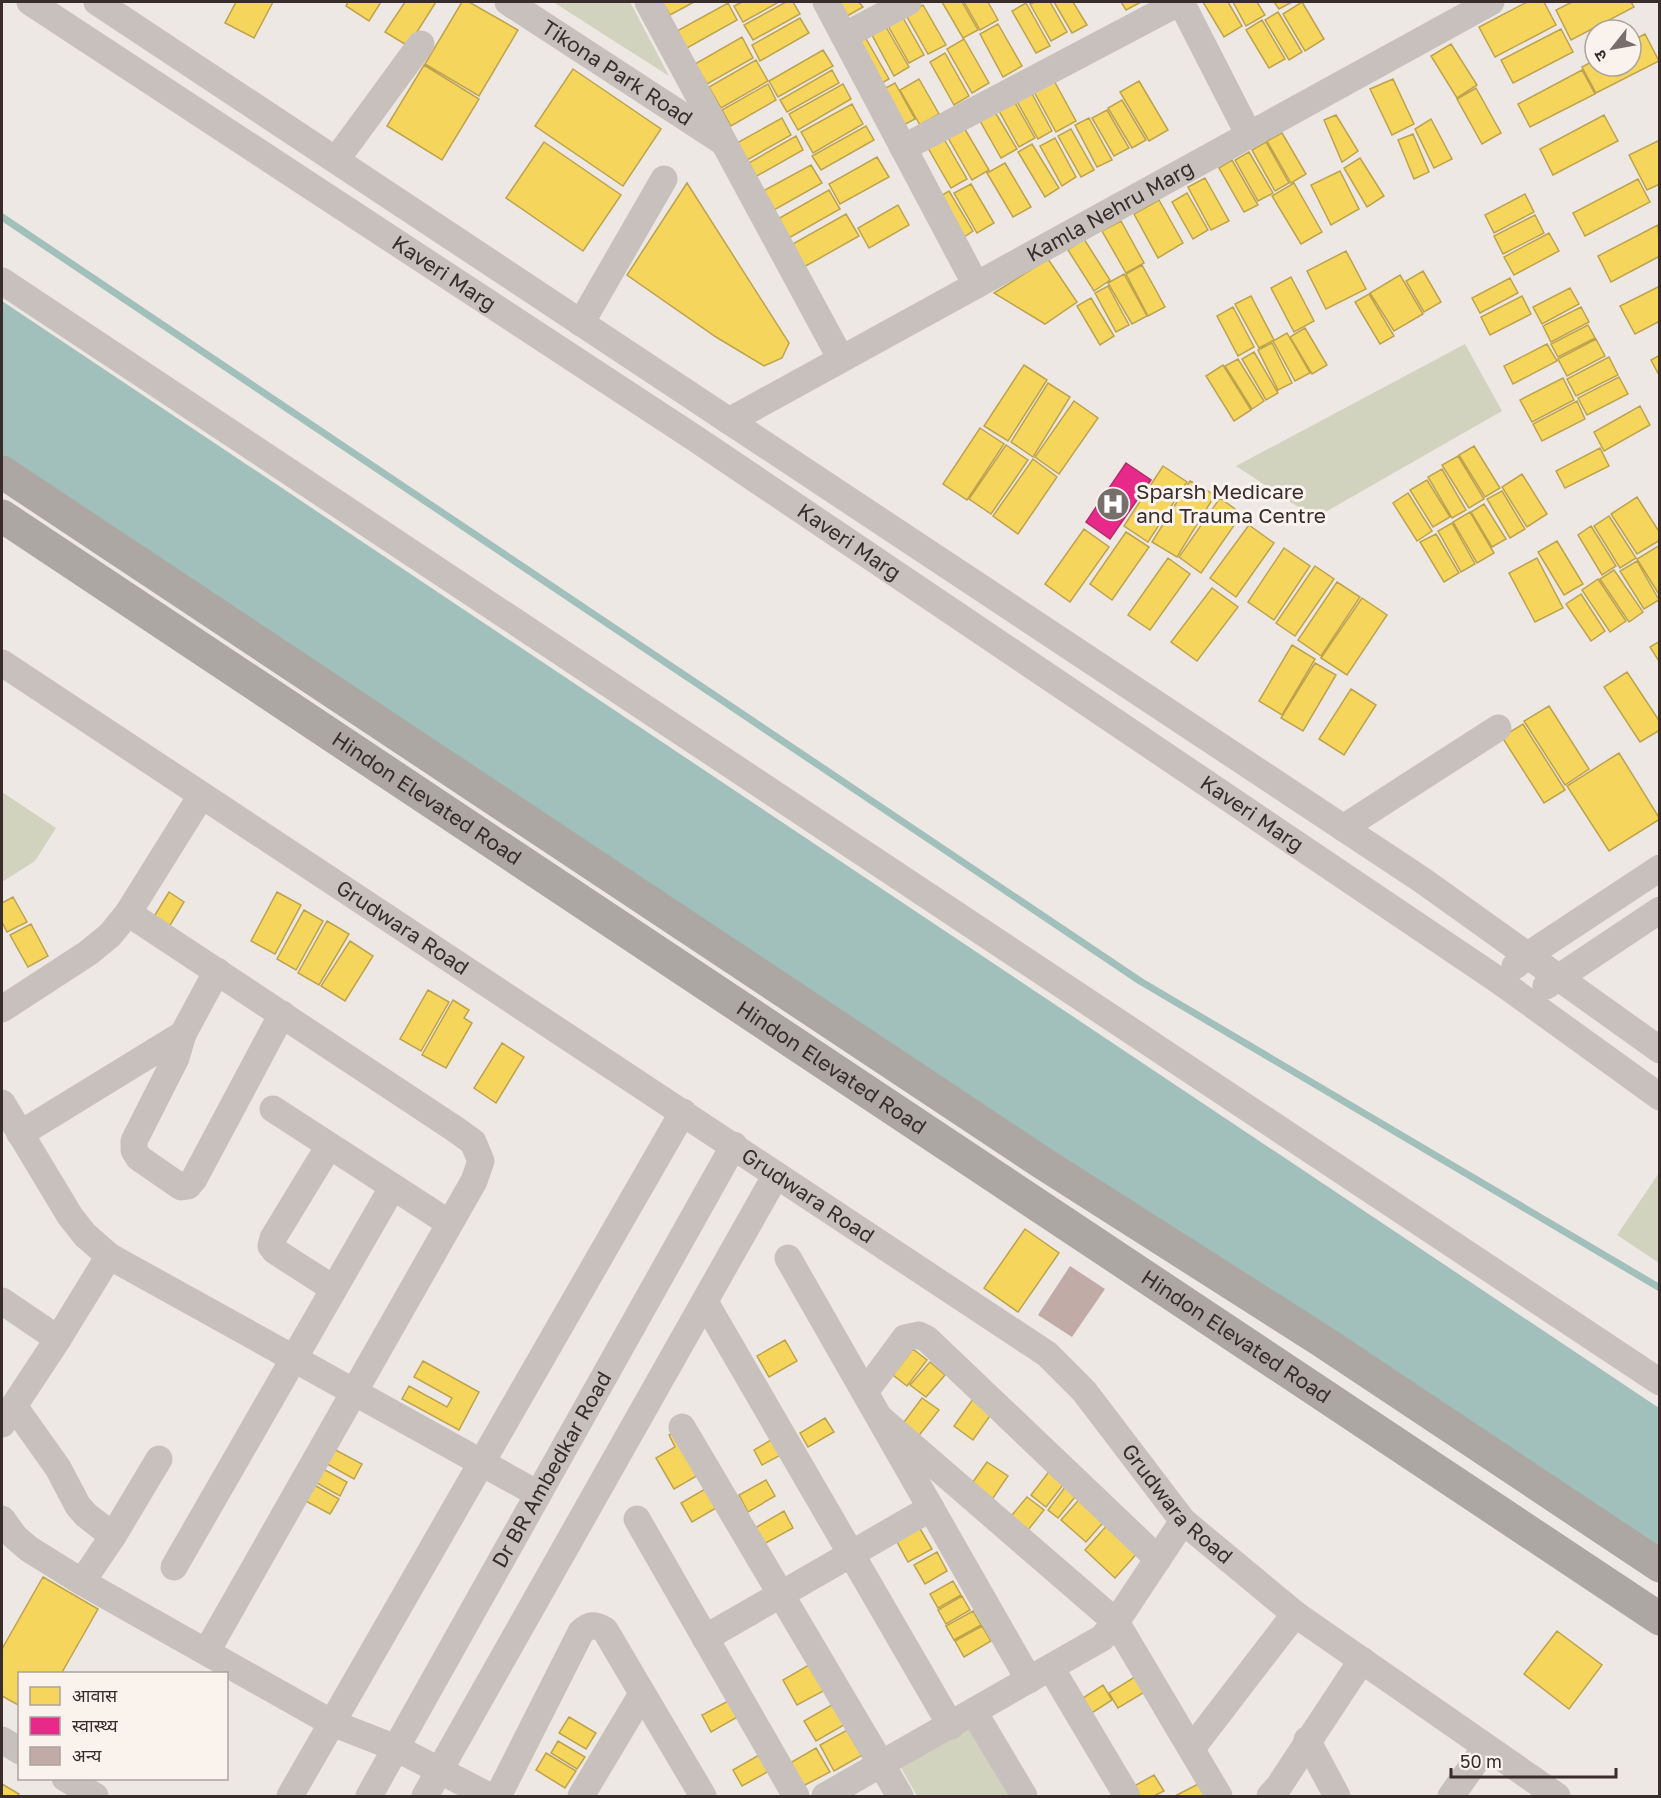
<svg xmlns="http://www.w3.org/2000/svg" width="1661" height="1798" font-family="'Golos Text','Noto Sans Devanagari',sans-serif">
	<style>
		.green { fill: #d1d3bf }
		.water { fill: #a1bfbb }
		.homes { fill: #f6d55c; stroke: #bda34d; stroke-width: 1.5 }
		.health { fill: #e7298a; stroke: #b22a6d; stroke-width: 1.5 }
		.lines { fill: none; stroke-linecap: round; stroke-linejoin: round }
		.stream { stroke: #a1bfbb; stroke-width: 7 }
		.building { fill: #c1aba6 }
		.minor { stroke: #c7c0bd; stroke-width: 27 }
		.highway { stroke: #ada7a3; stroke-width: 33 }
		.labels { text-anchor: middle; stroke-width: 6; stroke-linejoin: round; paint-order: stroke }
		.street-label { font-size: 21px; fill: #382d2a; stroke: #faf2ec }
		.poi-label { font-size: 21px; fill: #382d2a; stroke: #faf2ec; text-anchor: start }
	</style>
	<rect width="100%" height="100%" fill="#eee8e4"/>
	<path class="green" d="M553 2H630L669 76Z
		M1465 344 1502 411 1315 518 1236 466Z
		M2 792 56 828 35 861 2 882Z
		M1659 1173V1263L1617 1235Z
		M969 1727 1008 1796H917L900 1766Z"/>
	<path class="water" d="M2 301 1659 1408V1577L2 468Z"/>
	<path class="homes" d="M236 2H273L254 38 225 23Z
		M348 2H381L369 21 346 6Z
		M405 2H436L408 46 385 32Z
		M462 2H469L518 30 479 96 425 64Z
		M662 2H694L670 15Z
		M742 2H779L743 22 734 6Z
		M786 2H793L800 14 753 40 744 25Z
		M832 2H859L863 7 842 19Z
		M942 2H962L978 30 963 38Z
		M964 2H988L998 20 980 30Z
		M1035 2H1050L1067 32 1051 41 1030 4Z
		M1054 2H1073L1087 25 1072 33Z
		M1121 2H1141L1126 10Z
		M1203 2H1228L1242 26 1224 37Z
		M1233 2H1257L1265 15 1246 26Z
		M1274 2H1292L1279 9Z
		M1302 2 1324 39 1305 51 1283 14Z
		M1527 2H1544L1556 25 1495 57 1479 27Z
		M1572 2H1631L1634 7 1571 40 1556 10Z
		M728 3 737 20 687 48 677 31Z
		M1026 3 1050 46 1036 53 1012 11Z
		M923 5 946 45 928 54 906 15Z
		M1278 12 1302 52 1289 60 1265 20Z
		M902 16 924 55 909 63 887 24Z
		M800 18 809 33 760 61 752 45Z
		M1262 20 1285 59 1269 68 1246 30Z
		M998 24 1022 66 1003 77 980 34Z
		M886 27 909 67 894 76 872 35Z
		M1561 29 1573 52 1513 83 1501 60Z
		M1645 34 1659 61 1596 93 1582 67 1595 60V66H1631V41Z
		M742 37 753 58 707 84 695 64Z
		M865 37 889 79 875 87 852 44Z
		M964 39 989 83 972 93 947 49Z
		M1451 44 1477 85 1457 98 1431 56Z
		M823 50 833 66 778 97 769 81Z
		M945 53 969 96 954 105 930 62Z
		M756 60 768 81 721 108 709 87Z
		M424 65 479 99 442 160 387 126Z
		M573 69 661 129 623 186 535 126Z
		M832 70 839 83 787 112 780 100Z
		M1582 70 1595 94 1530 127 1518 104Z
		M1052 77 1076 121 1056 132 1032 88Z
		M919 79 939 114 920 125 900 90Z
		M1393 79 1414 124 1392 135 1370 89Z
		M1139 81 1168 130 1149 141 1120 92Z
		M895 83 915 119 898 128 878 92Z
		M768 84 776 100 731 126 722 110Z
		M843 84 851 99 798 130 789 114Z
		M1476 88 1501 133 1482 144 1457 99Z
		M1030 90 1052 131 1038 139 1015 98Z
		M1122 100 1146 140 1132 148 1108 108Z
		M1014 101 1035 138 1019 147 998 109Z
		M852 104 863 124 813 153 801 132Z
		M1107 110 1129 148 1114 156 1092 118Z
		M995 112 1017 149 1001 158 980 121Z
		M1336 115 1358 151 1342 162 1324 120Z
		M1604 115 1618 141 1553 175 1540 149Z
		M782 118 791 135 747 160 737 143Z
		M1089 118 1112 160 1097 167 1075 125Z
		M1431 119 1452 159 1434 168 1415 129Z
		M866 126 874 140 821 170 812 156Z
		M963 126 989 170 972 180 947 136Z
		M1071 129 1094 170 1081 177 1058 136Z
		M1282 133 1306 174 1291 183 1267 141Z
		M1413 134 1429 172 1414 179 1398 140Z
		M796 136 803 150 755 177 747 164Z
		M1055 138 1076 177 1062 186 1040 146Z
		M944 139 967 179 951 188 928 148Z
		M1660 140V184L1647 190 1629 155Z
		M544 142 621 195 583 251 506 198Z
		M1266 142 1289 183 1275 191 1252 150Z
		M1032 144 1059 188 1045 197 1018 152Z
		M1249 152 1273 193 1258 201 1235 160Z
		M877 157 889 177 840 204 829 184Z
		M1360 158 1384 196 1367 207 1344 168Z
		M1232 160 1258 205 1244 212 1219 168Z
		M1005 163 1031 207 1013 217 987 173Z
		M811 165 822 183 774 210 763 191Z
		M1340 171 1359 209 1331 225 1311 185Z
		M1205 178 1229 221 1211 230 1188 187Z
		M1638 179 1650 202 1585 236 1573 213Z
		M687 183 789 343 782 358 764 366 716 337 627 275Z
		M1294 183 1322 232 1301 244 1272 196Z
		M971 184 994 223 977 233 954 193Z
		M829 190 840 209 787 239 776 220Z
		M949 191 973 231 958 241 934 200Z
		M1187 193 1208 230 1193 239 1172 202Z
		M1525 194 1534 212 1494 233 1485 215Z
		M1159 200 1183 243 1158 258 1134 214Z
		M898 205 909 225 869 248 858 228Z
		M846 214 859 236 804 267 791 245Z
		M1535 215 1544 233 1503 254 1494 236Z
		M1121 221 1144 263 1126 273 1102 231Z
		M1658 225 1660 256 1611 282 1598 256Z
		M1549 233 1559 251 1514 275 1504 257Z
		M1084 239 1110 280 1094 291 1068 250Z
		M1346 251 1366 289 1326 309 1307 271Z
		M1048 259 1077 302 1045 324 994 293Z
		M1142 265 1165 307 1148 316 1126 274Z
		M1423 271 1441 302 1424 312 1406 281Z
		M1124 274 1147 316 1132 324 1108 283Z
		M1400 275 1423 314 1394 331 1370 293Z
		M1291 277 1314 321 1294 332 1271 288Z
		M1510 278 1518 293 1480 313 1472 298Z
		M1108 286 1129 325 1116 332 1095 293Z
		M1660 286V321L1635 334 1620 306Z
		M1570 288 1579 304 1542 324 1533 307Z
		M1369 294 1394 336 1380 344 1355 302Z
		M1251 296 1274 340 1259 348 1235 304Z
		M1522 296 1531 314 1490 335 1481 317Z
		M1091 298 1114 336 1100 345 1077 306Z
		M1233 307 1254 347 1238 356 1217 316Z
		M1581 307 1589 322 1551 342 1543 326Z
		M1588 325 1595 338 1558 357 1551 344Z
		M1305 328 1327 365 1312 374 1290 337Z
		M1287 333 1310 373 1295 381 1273 341Z
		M1596 339 1605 356 1567 376 1558 359Z
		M1272 343 1292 383 1278 390 1258 350Z
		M1547 344 1557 361 1513 384 1504 366Z
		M1254 352 1278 393 1266 400 1242 359Z
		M1660 355V377L1651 360Z
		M1609 357 1618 375 1576 396 1567 379Z
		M1238 359 1264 401 1252 409 1225 366Z
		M1024 365 1047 380 1008 441 984 426Z
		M1223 365 1251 410 1234 421 1206 376Z
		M1619 377 1628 394 1587 415 1578 398Z
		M1563 378 1574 400 1532 422 1520 400Z
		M1048 383 1070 397 1033 457 1011 442Z
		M1074 401 1098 418 1059 474 1035 457Z
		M1577 401 1585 419 1542 441 1533 424Z
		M1640 406 1650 425 1604 451 1594 432Z
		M980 428 1004 444 967 500 943 484Z
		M1006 445 1028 460 991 514 969 499Z
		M1474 446 1500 488 1485 497 1459 455Z
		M1600 448 1609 466 1565 488 1556 471Z
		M1458 456 1484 499 1469 508 1442 465Z
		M1033 459 1057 477 1018 534 993 516Z
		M1163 466 1187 482 1148 542 1124 526Z
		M1442 469 1466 510 1452 518 1428 477Z
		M1522 474 1547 514 1527 527 1502 487Z
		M1427 480 1450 517 1433 527 1410 490Z
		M1190 481 1215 495 1177 557 1152 542Z
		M1502 491 1525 529 1510 538 1487 499Z
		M1408 493 1432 531 1417 541 1393 503Z
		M1637 497 1660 533V540L1637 554 1611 514Z
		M1220 498 1242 514 1201 573 1179 557Z
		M1484 504 1506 539 1492 547 1471 512Z
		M1470 512 1494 553 1477 563 1453 522Z
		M1609 516 1636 558 1620 568 1594 526Z
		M1452 523 1475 564 1461 572 1438 531Z
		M1249 525 1274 543 1236 597 1210 578Z
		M1591 526 1616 566 1602 575 1578 535Z
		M1084 529 1109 547 1070 602 1045 584Z
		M1126 532 1149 547 1112 600 1090 584Z
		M1436 534 1459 573 1444 582 1420 542Z
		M1557 541 1583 584 1564 595 1538 552Z
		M1660 545V596L1637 559Z
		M1284 548 1310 566 1274 620 1248 602Z
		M1168 558 1190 574 1150 630 1128 615Z
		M1537 558 1563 608 1535 622 1509 573Z
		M1637 561 1659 600 1644 609 1620 571Z
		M1315 566 1334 579 1295 636 1276 623Z
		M1614 570 1643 612 1629 622 1600 579Z
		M1598 579 1626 621 1610 632 1582 590Z
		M1337 582 1360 597 1321 656 1298 640Z
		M1212 588 1238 607 1197 661 1171 642Z
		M1581 594 1605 631 1591 641 1566 604Z
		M1362 598 1387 615 1347 675 1321 658Z
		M1660 641V663L1650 647Z
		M1292 645 1315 659 1282 715 1259 701Z
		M1315 663 1336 675 1303 731 1281 718Z
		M1627 672 1660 722V730L1640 742 1604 687Z
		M1351 689 1376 705 1344 755 1319 739Z
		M1549 706 1589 769 1565 785 1524 721Z
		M1523 724 1565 790 1544 803 1502 737Z
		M1619 753 1660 819 1609 851 1567 786Z
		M169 892 184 902 166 932 150 923Z
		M277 892 301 905 275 954 251 941Z
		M13 897 27 922 7 932 2 922V903Z
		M304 910 323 921 296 970 277 959Z
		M327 921 349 934 319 985 298 973Z
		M31 924 48 956 28 967 10 935Z
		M350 941 373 956 345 1001 321 986Z
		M428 990 449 1002 421 1051 400 1039Z
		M453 1000 469 1010 464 1018 472 1023 446 1068 422 1055Z
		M502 1043 524 1057 496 1103 474 1088Z
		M1025 1229 1059 1253 1018 1312 984 1288Z
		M785 1340 797 1361 769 1377 757 1356Z
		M913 1349 927 1360 907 1386 893 1375Z
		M423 1361 479 1392 459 1430 402 1399 409 1386 447 1407 452 1398 414 1377Z
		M930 1362 945 1375 926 1397 910 1385Z
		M922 1398 939 1410 917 1438 901 1426Z
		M973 1399 992 1413 973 1440 954 1426Z
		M825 1418 834 1432 808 1447 800 1433Z
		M682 1428 707 1470 674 1489 656 1458 675 1447 669 1435Z
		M781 1434 790 1450 762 1465 754 1450Z
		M328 1446 362 1464 354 1479 320 1460Z
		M987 1462 1008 1476 991 1501 970 1486Z
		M316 1465 347 1482 340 1496 308 1478Z
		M1051 1469 1066 1481 1046 1507 1031 1495Z
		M766 1480 775 1496 748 1512 739 1495Z
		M309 1482 339 1499 330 1514 300 1498Z
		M1068 1483 1079 1492 1058 1518 1048 1510Z
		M712 1485 723 1504 692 1522 681 1503Z
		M1083 1495 1108 1517 1086 1542 1061 1520Z
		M1027 1497 1044 1510 1024 1535 1007 1521Z
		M784 1511 793 1528 764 1544 755 1528Z
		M1110 1522 1140 1550 1115 1578 1085 1550Z
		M919 1527 932 1549 908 1562 896 1540Z
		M937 1552 947 1571 925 1584 914 1565Z
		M43 1577 98 1609 61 1674H20V1706L2 1696V1649Z
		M953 1581 961 1595 938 1608 930 1594Z
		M962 1596 970 1610 946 1624 938 1610Z
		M973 1611 981 1625 954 1640 946 1626Z
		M982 1626 991 1641 964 1657 955 1641Z
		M1557 1631 1602 1665 1569 1709 1524 1674Z
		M814 1662 829 1688 797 1705 783 1680Z
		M1138 1675 1148 1690 1118 1708 1109 1693Z
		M1103 1685 1112 1700 1084 1718 1075 1703Z
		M732 1699 741 1715 711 1732 702 1715Z
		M837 1702 849 1722 816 1741 804 1721Z
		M569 1717 596 1733 586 1749 559 1733Z
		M851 1728 866 1753 834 1771 820 1745Z
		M558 1741 585 1757 577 1769 551 1753Z
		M816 1748 830 1772 803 1786 790 1763Z
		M546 1753 576 1771 565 1788 536 1770Z
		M759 1755 769 1771 742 1786 733 1770Z
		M1154 1775 1164 1791 1154 1796H1131L1127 1790Z
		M1202 1782 1210 1796H1175Z
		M2 1784 19 1794 17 1796H2Z"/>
	<path class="health" d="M1126 463 1151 480 1110 539 1086 522Z"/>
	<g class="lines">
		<path class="stream" d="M2 217 1140 981 1660 1288"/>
	</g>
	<path class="building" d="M1070 1266 1105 1289 1072 1337 1038 1315Z"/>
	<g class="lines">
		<g class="minor">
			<path id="s1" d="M30 2 696 439 1498 980 1660 1097"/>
			<path d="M97 2 1422 880 1660 1050"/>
			<path id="s2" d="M508 2 723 142"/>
			<path d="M648 2 841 359"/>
			<path d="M826 2 976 285"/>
			<path d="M1181 2 1249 135"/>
			<path d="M844 36 908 2"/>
			<path d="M903 148 1180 2"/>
			<path d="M336 160 421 44"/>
			<path d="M2 281 1660 1382"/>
			<path d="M581 323 664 179"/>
			<path id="s3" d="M729 421 1491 2"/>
			<path id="s4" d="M2 663 1047 1354 1084 1391 1183 1521 1295 1614 1557 1796"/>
			<path d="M1343 828 1498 728"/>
			<path d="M128 913 455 1129 473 1142 481 1161 474 1181 207 1651"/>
			<path d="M1515 966 1528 955 1660 868"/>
			<path d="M217 971 183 1034 176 1058 134 1141V1150L139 1158 181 1187 188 1186 194 1179 282 1014"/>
			<path d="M1546 986 1660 910"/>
			<path d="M2 1009 88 953 110 935 128 913 201 796"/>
			<path d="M2 1103 70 1216 85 1235 109 1256 538 1494"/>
			<path d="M273 1109 449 1223"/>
			<path d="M20 1134 183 1034"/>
			<path d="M329 1146 273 1238 271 1246 275 1251 334 1289"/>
			<path d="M788 1258 1029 1680"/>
			<path d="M2 1301 58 1339"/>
			<path d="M705 1302 951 1726"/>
			<path d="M865 1392 905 1338 919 1335 927 1339 1158 1559"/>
			<path d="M14 1406 58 1468 78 1506 86 1515 113 1536"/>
			<path d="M880 1418 1116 1622 1219 1796"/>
			<path d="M2 1424 58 1339 109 1256"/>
			<path d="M682 1427 900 1796"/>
			<path d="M2 1519 15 1537 29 1549 82 1582 332 1723 396 1748 489 1796"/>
			<path d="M637 1519 796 1796"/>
			<path d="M174 1567 392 1188"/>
			<path d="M82 1582 113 1536 159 1459"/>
			<path d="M705 1638 931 1508"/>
			<path d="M1051 1668 1127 1796"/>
			<path d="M974 1712 1024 1796"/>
			<path d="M2 1740 20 1751"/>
			<path d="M1307 1740 1337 1796"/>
			<path d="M1192 1748 1295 1614"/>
			<path d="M65 1778 95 1796"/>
			<path d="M290 1796 683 1112"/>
			<path id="s5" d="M369 1796 734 1145"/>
			<path d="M425 1796 776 1175"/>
			<path d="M498 1796 581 1632C590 1624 594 1624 605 1630L703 1796"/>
			<path d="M581 1796 642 1694"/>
			<path d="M825 1796 1102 1638 1116 1622 1183 1521"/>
			<path d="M1270 1796 1279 1786 1362 1660"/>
			<path d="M1451 1796 1486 1747"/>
		</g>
		<g class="highway">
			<path d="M2 472 1041 1162 1322 1341 1660 1566"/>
			<path id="s6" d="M2 516 1660 1619"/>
		</g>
	</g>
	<defs>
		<symbol id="hospital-disc" viewBox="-11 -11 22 22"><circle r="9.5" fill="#786e6b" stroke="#faf2ec"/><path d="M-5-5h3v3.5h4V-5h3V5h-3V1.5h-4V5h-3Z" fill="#fff"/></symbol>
	</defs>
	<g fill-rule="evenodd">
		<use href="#hospital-disc" x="1094" y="485" width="38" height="38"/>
	</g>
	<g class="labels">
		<g class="street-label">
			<text dy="7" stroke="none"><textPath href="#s2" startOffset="130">Tikona Park Road</textPath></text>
			<text dy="7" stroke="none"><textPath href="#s3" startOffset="435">Kamla Nehru Marg</textPath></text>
			<text dy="7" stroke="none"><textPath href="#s1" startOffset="495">Kaveri Marg</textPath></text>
			<text dy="7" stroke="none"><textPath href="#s1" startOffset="981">Kaveri Marg</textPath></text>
			<text dy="7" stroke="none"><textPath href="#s6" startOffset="510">Hindon Elevated Road</textPath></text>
			<text dy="7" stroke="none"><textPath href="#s1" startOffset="1467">Kaveri Marg</textPath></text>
			<text dy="7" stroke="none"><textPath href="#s4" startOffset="480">Grudwara Road</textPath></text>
			<text dy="7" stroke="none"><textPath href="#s6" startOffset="996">Hindon Elevated Road</textPath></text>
			<text dy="7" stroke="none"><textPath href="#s4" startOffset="966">Grudwara Road</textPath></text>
			<text dy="7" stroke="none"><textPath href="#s6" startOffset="1482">Hindon Elevated Road</textPath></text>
			<text dy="7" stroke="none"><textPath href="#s5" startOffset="374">Dr BR Ambedkar Road</textPath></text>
			<text dy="7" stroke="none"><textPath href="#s4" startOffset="1452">Grudwara Road</textPath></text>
		</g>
		<g class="poi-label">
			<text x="1136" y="499">Sparsh Medicare<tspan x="1136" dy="24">and Trauma Centre</tspan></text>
		</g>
	</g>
	<rect width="1661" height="1798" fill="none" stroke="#382d2a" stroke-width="6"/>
	<rect x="18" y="1672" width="210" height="108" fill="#faf2ec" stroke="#aca39e" stroke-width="1.5"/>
	<rect x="30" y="1687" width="30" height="18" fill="#f6d55c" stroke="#aca39e" stroke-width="1.5"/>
	<text x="72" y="1702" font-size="18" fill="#382d2a">आवास</text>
	<rect x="30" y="1717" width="30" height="18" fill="#e7298a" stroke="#aca39e" stroke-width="1.5"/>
	<text x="72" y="1732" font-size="18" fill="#382d2a">स्वास्थ्य</text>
	<rect x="30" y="1747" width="30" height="18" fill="#c1aba6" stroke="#aca39e" stroke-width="1.5"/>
	<text x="72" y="1762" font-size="18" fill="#382d2a">अन्य</text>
	<g transform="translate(1613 48) rotate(239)"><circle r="28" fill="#faf2ec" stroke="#aca39e" stroke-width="1.5"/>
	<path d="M0-4.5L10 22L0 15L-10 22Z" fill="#786e6b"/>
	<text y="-9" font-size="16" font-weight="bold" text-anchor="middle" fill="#382d2a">उ</text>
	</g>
	<path d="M1451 1768v9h165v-9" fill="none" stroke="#382d2a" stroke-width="3"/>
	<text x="1460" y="1768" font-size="18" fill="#382d2a" stroke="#faf2ec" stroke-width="4.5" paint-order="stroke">50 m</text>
</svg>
